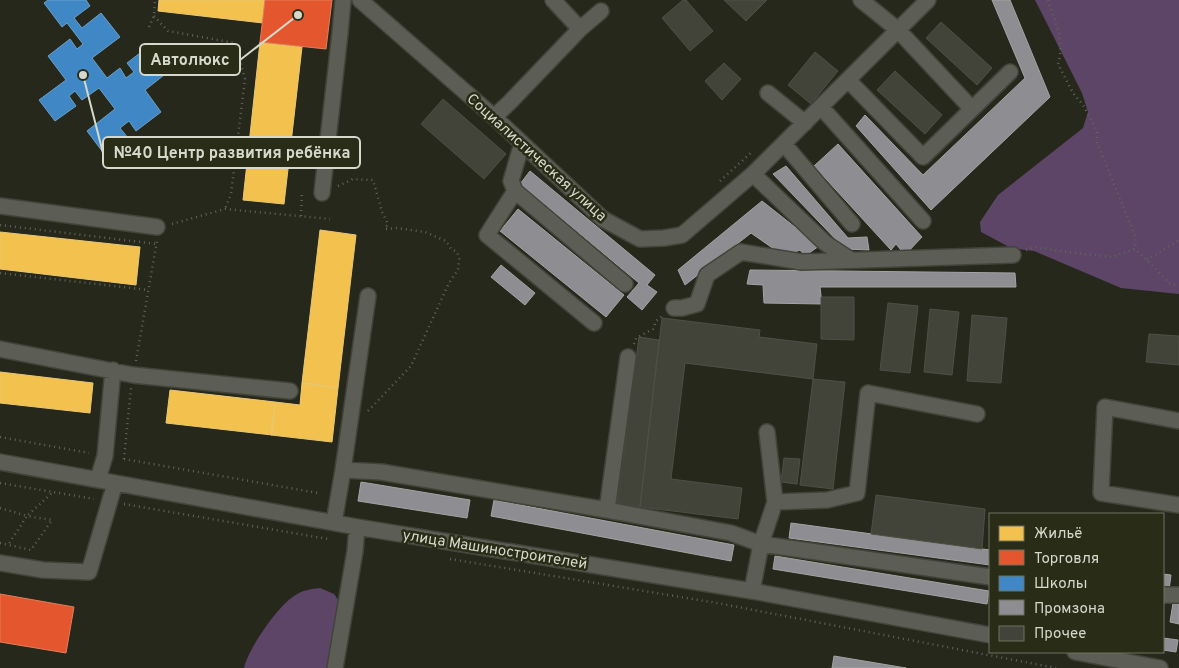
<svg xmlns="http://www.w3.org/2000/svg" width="1179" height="668" font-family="Overpass,sans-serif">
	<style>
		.forest { fill: #5c4566 }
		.homes { fill: #f2c14e; stroke: #e9c874 }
		.shops { fill: #e4572e; stroke: #e07e5d }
		.schools { fill: #3f88c5; stroke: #6ca0c7 }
		.industry { fill: #8d8d92; stroke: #a3a4a3 }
		.building { fill: #42443a; stroke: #4e5046 }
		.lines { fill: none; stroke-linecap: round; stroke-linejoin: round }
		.minor-casing { stroke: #42443a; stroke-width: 18 }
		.path { stroke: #62645c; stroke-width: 2.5; stroke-dasharray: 1 4; stroke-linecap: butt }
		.minor { stroke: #5c5e55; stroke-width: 15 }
		.labels { text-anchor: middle; stroke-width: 5; stroke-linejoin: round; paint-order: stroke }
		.street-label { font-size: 15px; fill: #d5d8cb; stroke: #292d17 }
		.leader { fill: none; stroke: #d5d8cb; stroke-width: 2 }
		.callout-dot { fill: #d5d8cb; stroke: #292d17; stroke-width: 2 }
		.callout { fill: #292d17; stroke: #d5d8cb; stroke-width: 2 }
		.callout-label { font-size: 16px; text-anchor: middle; font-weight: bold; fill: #d5d8cb }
	</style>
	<rect width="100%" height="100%" fill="#26281c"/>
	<path class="forest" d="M1035 0H1179V294L1121 288 1034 251 1011 248 981 232 980 222 998 195 1083 128 1088 112 1082 93Z
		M320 588 334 594 341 604 329 668H244C248 649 278 606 294 596 303 590 310 589 320 588Z"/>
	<path class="homes" d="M159 0H265L263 23 158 11Z
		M260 42 302 47 284 204 243 200Z
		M320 230 356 235 338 388 302 383Z
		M0 232 140 247 136 285 0 269Z
		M0 372 93 383 90 413 0 403Z
		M302 383 338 388 332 442 271 435 275 402 300 405Z
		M170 390 275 402 272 435 166 423Z"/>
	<path class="shops" d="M265 0H332L326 49 260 42Z
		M0 594 74 607 66 653 0 642Z"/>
	<path class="schools" d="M48 0H86L90 6 74 18 82 28 101 13 120 37 92 58 107 78 120 68 126 78 134 72 127 63 153 43 173 68 145 90 161 112 136 131 129 121 120 128 128 138 105 155 87 131 115 109 99 88 82 100 75 91 69 96 76 106 55 121 39 100 66 80 48 56 70 39 77 49 83 44 67 23 62 27 44 3Z"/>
	<path class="industry" d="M992 0H1010L1050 97 931 210 856 126 865 115 923 175 1025 78Z
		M838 144 922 237 905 255 896 244 891 250 814 166Z
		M786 166 848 238 867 237 869 250 845 249 773 174Z
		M530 171 655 275 647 285 657 292 642 310 627 297 639 283 520 184Z
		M762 201 819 246 805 256 800 250 784 256 751 233 685 285 678 270Z
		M518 209 624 295 606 317 500 231Z
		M501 265 535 293 525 305 491 277Z
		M750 270 1015 273 1016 287H820L822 304 764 303 763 285 747 284Z
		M361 482 470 500 467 518 358 501Z
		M494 500 734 545 731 561 491 516Z
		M791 523 990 550V565L789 538Z
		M775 556 989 591 987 604 773 569Z
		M1163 574 1171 575 1169 590 1163 589Z
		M1173 603 1179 604V624L1170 622Z
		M1163 638 1178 640 1176 652 1163 650Z
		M834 656 906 668H832Z"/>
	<path class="building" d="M683 0H686L713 31 690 51 662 18Z
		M724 0H767L746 21Z
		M941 22 992 68 977 85 926 38Z
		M815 52 838 71 811 104 788 85Z
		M724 63 741 79 722 100 705 81Z
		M895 71 942 115 925 134 877 90Z
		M443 99 506 154 484 179 421 124Z
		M821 297H854V340L821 339Z
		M888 303 918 306 910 373 880 370Z
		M930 309 959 312 952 375 924 372Z
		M972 315 1007 318 1001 383 967 381Z
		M662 318 760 330 759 337 817 344 813 379 685 363 671 479 742 488 738 519 640 507Z
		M1149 334 1179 336V365L1146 362Z
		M639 337 659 340 640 507 617 503Z
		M813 379 845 382 833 489 800 485Z
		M784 458 800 459 797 484 781 482Z
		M876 495 985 509 982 549 871 534Z"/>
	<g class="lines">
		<defs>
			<path id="minor" d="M360 0 494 117 603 219 640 239 664 238 682 235 753 174 928 0
				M861 0 898 30 972 109
				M580 29 601 11
				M848 80 923 157 1010 72
				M768 93 805 123
				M821 107 923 221
				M494 117 509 103 580 29 553 0
				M522 143 511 181 515 191 487 235 594 323
				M784 144 852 224
				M753 174 825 243 851 260
				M515 191 625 284
				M322 193 340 33 343 0
				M0 206 157 227
				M674 308H682L697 304 707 275 741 252 802 262 1013 255
				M0 349 133 375 290 391
				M1179 421 1105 407 1101 493 1179 505
				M0 462 357 527 752 591 990 635
				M343 470 368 296
				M98 479 105 456 113 370
				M775 502 827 500 857 493 868 393 977 414
				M607 510 628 357
				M334 522 343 470 381 472 607 510 731 533 761 544 990 577
				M0 563 43 570 89 572 115 483
				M752 591 761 544 775 502 767 432
				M1163 595H1179
				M1075 652 1160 668
				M335 668 355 551 357 527"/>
		</defs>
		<use href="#minor" class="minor-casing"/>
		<path class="path" d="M1048 0C1050 9 1054 15 1056 23 1061 37 1062 51 1058 64L1073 93 1083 105 1097 131V143L1136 238 1135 249
			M154 16 168 31 235 43 245 79 231 194 225 209
			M149 27 154 16 155 0
			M720 181 753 151
			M338 186 353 179 373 180 382 212 388 224 385 229 397 228 425 232 446 241 451 249 457 252 459 259 458 270 449 283 411 366 367 412
			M301 216 302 192
			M172 224 225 209 330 219
			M0 225 157 244
			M1026 250 1034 247 1084 254 1112 257 1135 249 1147 260 1169 283 1179 286
			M1147 260 1179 240
			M0 273 149 290
			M634 344 636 338 653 329 656 321 662 316
			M136 361 157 241
			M0 437 89 453
			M124 459 131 388
			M124 459 318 493
			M0 483 94 499
			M124 504 328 539
			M0 508 27 516 53 492
			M0 543 31 550 52 520 27 516 8 545
			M450 559 717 603 1056 668"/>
		<use href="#minor" class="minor"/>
	</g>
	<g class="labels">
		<g class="street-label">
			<text transform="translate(537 157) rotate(42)" y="5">Социалистическая улица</text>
			<text transform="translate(495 549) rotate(9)" y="5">улица Машиностроителей</text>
		</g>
	</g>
	<path class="leader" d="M298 15L240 60M83 75L103 153"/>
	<g class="callout-dot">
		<circle cx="298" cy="15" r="5"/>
		<circle cx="83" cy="75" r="5"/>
	</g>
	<g class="callout">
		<rect x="140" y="44" width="100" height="31" rx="5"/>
		<rect x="103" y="137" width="257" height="31" rx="5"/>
	</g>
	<g class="callout-label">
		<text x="190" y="65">Автолюкс</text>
		<text x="232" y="158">№40 Центр развития ребёнка</text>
	</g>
	<rect x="989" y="513" width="175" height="140" fill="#292d17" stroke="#6e715f"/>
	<rect x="999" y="526" width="25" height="15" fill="#f2c14e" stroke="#6e715f"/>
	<text x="1034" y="538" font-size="15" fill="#d5d8cb">Жильё</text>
	<rect x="999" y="550" width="25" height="15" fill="#e4572e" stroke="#6e715f"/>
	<text x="1034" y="563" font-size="15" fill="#d5d8cb">Торговля</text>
	<rect x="999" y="576" width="25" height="15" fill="#3f88c5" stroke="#6e715f"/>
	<text x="1034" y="588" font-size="15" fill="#d5d8cb">Школы</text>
	<rect x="999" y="600" width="25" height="15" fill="#8d8d92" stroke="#6e715f"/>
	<text x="1034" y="613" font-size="15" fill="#d5d8cb">Промзона</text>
	<rect x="999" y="626" width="25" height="15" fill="#42443a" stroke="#6e715f"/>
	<text x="1034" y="638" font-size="15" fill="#d5d8cb">Прочее</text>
</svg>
